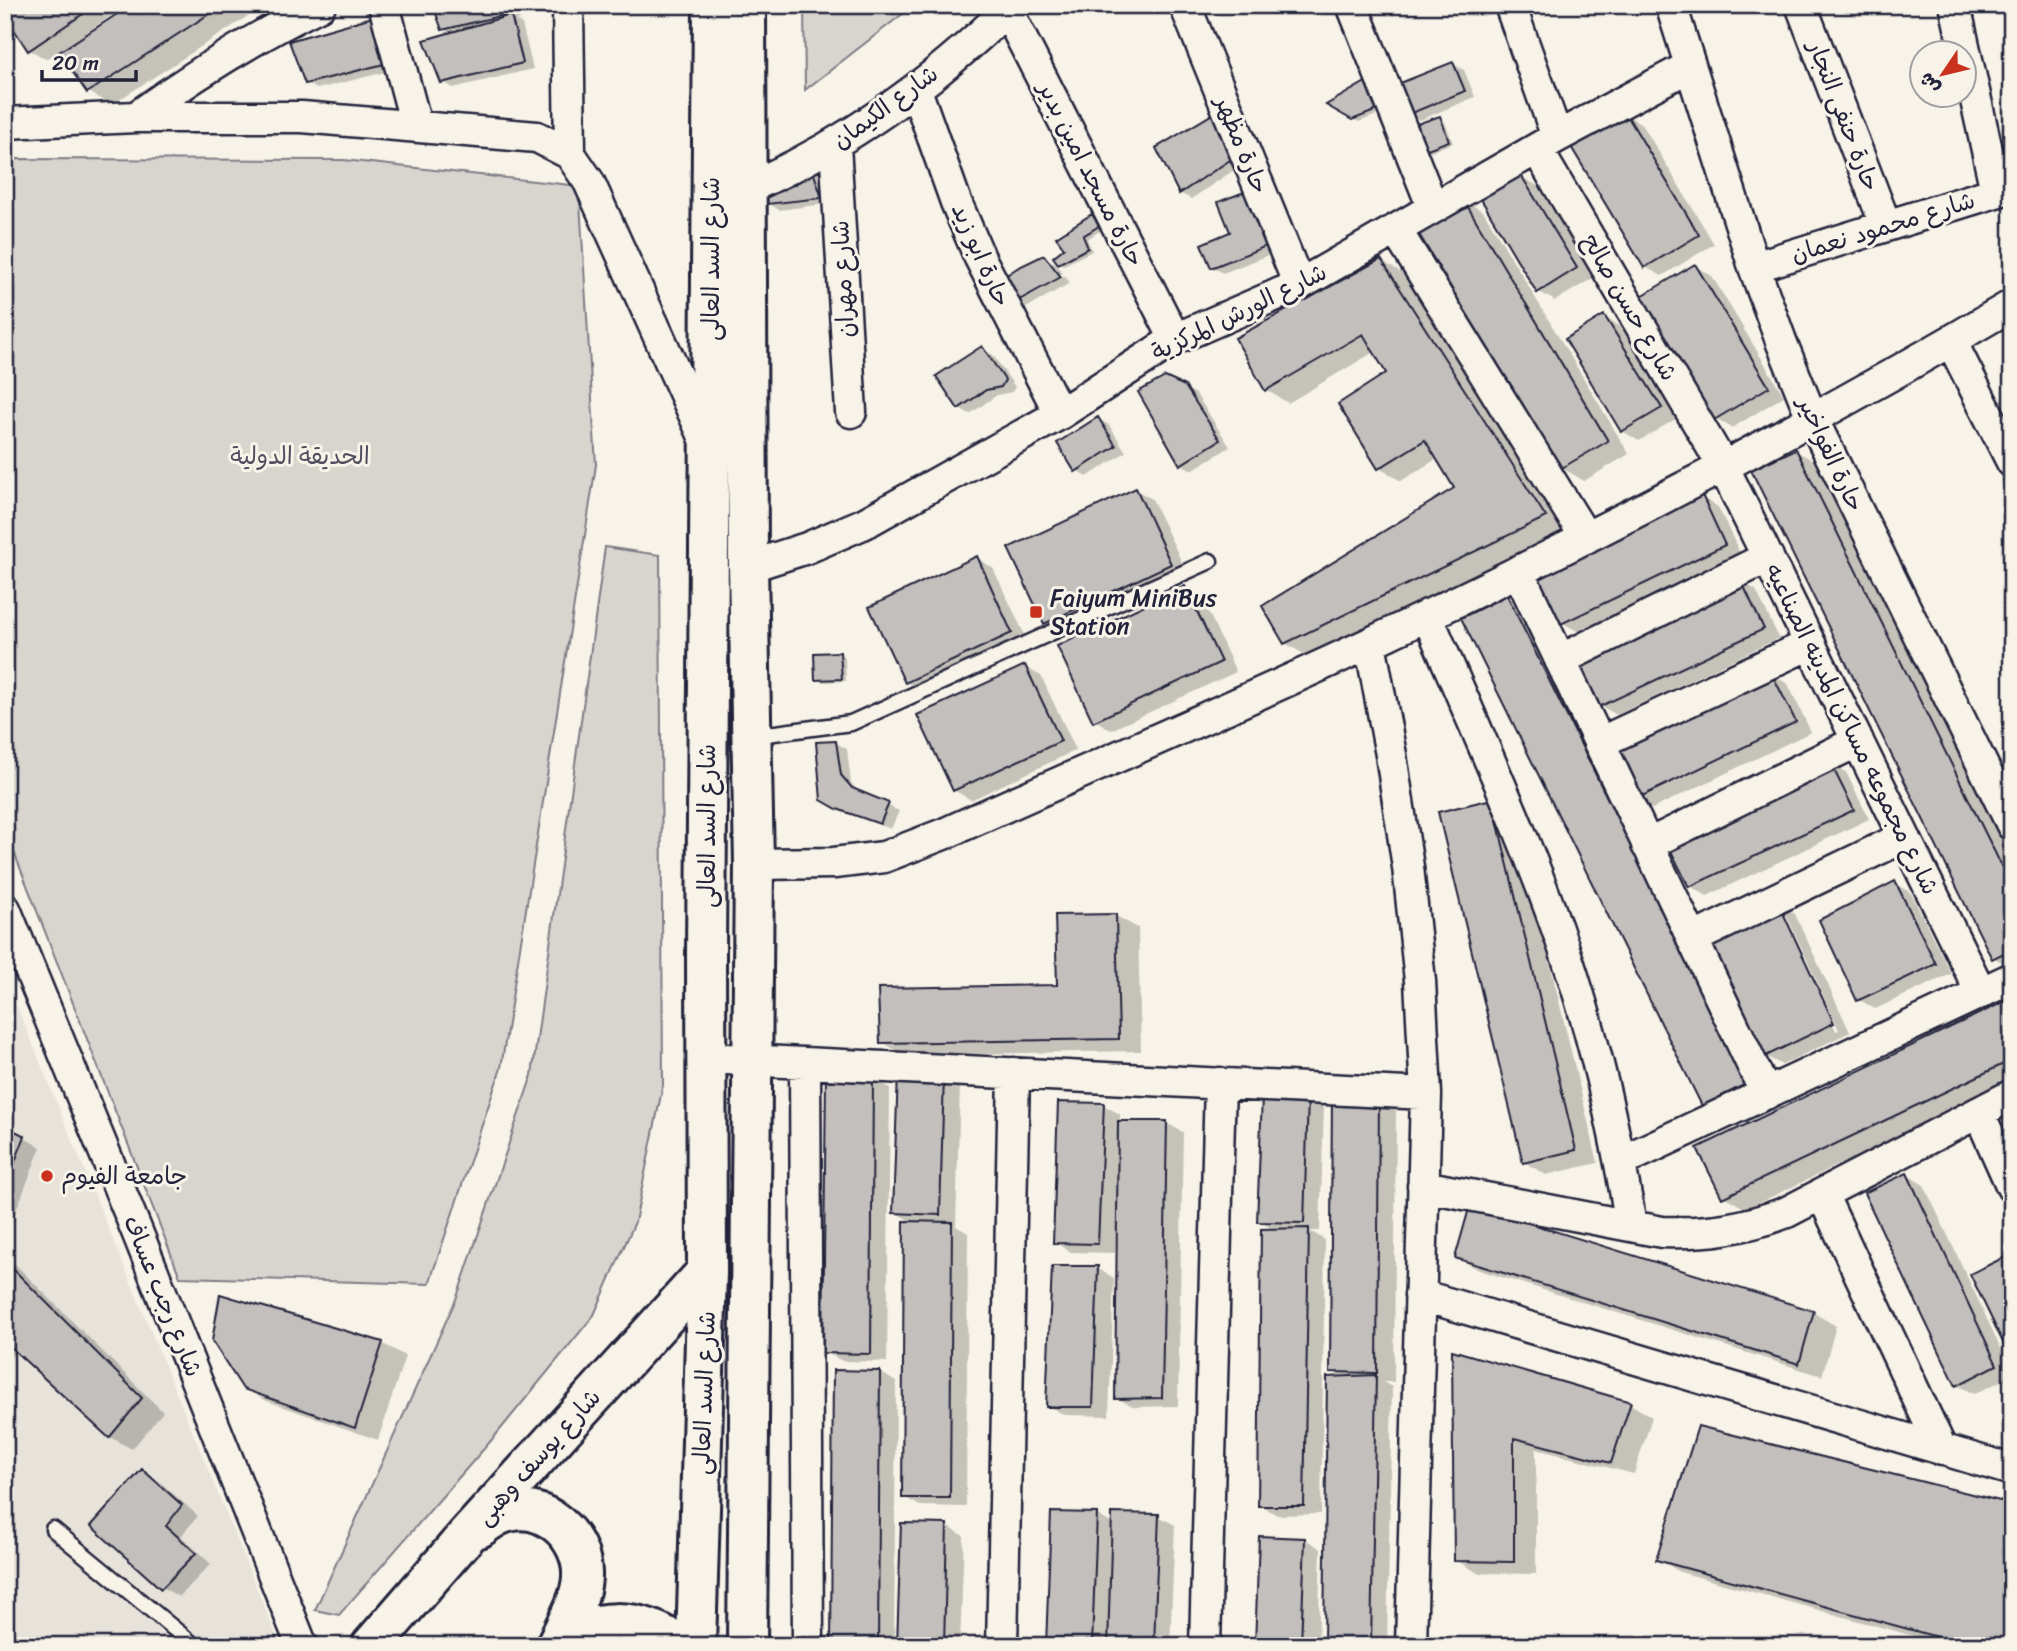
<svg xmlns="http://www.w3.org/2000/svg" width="2017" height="1651" font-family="Sriracha,'Playpen Sans Arabic',sans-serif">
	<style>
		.built { fill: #e7e3db }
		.green { fill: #d8d5cf; stroke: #7d7c85; stroke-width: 2 }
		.shadow { fill: #0003; fill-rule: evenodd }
		.building { fill: #c2bfbd; stroke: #22223b; stroke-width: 2 }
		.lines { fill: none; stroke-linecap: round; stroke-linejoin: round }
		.lane-casing { stroke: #22223b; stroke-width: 19 }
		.street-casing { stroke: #22223b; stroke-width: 35 }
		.secondary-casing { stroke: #22223b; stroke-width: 44 }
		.primary-casing { stroke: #22223b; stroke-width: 44 }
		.lane { stroke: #f7f3e8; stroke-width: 14 }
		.street { stroke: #f7f3e8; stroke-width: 30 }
		.secondary { stroke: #f7f3e8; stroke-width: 38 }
		.primary { stroke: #f7f3e8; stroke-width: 38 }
		.poi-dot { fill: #c8321e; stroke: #f7f3e8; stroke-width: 2.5 }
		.labels { text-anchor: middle; stroke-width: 6; stroke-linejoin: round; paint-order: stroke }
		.street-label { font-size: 24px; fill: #22223b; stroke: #f7f3e8 }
		.park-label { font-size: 24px; fill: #504f60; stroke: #f7f3e8 }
		.poi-label { font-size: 24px; fill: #22223b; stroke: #f7f3e8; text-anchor: start }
	</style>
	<rect width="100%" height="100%" fill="#f7f3e8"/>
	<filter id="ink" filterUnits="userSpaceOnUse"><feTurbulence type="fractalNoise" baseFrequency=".0143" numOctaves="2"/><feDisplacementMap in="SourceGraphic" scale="14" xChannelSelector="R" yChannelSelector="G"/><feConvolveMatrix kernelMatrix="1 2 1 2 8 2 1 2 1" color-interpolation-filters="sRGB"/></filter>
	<g filter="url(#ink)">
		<path class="built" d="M5 977 279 1642 277 1646H5Z"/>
		<path class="green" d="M804 5H914L805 90Z
			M5 159 344 160 579 186 596 465 501 1068 429 1284 180 1277 5 829Z
			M605 547 660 555 663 1085 635 1222 594 1315 495 1436 339 1615 315 1610 457 1297 532 1075Z"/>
		<path class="shadow" d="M26 5H126L86 33 88 35 134 5H265L111 105 89 92 60 50 46 59 30 50Z
			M434 5H532L534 16 516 20 522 24 533 69 453 88 442 81 452 34 444 29Z
			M1270 5H1287L1277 10Z
			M376 18 398 69 317 89 306 83Z
			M1453 64 1464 70 1475 97 1420 120 1409 114Z
			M1369 82 1384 112 1359 122 1330 105Z
			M1216 114 1246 162 1191 199 1180 193Z
			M1625 114 1642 124 1714 244 1662 276 1645 267Z
			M1440 118 1444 120 1453 143 1423 154Z
			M810 164 821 171 832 203 779 210 768 203Z
			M1521 177 1538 186 1593 278 1555 301 1538 291Z
			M1462 199 1484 212 1629 454 1584 481 1562 468Z
			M1092 216 1097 219 1103 229 1087 239 1092 251 1064 265 1059 263 1066 249Z
			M1232 233 1284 249 1223 273 1212 267Z
			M1044 257 1055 263 1063 273 1012 302V306L1065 276 1070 283 1019 312 1008 306Z
			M1381 261 1404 274 1567 530 1307 656 1285 643 1457 488 1438 458 1401 481 1379 468 1389 374 1374 352 1288 403 1266 390Z
			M1695 266 1712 276 1784 396 1732 428 1715 418Z
			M1604 317 1621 327 1677 418 1639 441 1622 431Z
			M982 348 993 355 1015 387 1012 392 997 395 970 414 959 408Z
			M1184 387 1196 394 1230 447 1192 470 1181 464 1140 393Z
			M1098 419 1109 425 1126 452 1087 477 1076 470Z
			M1796 451 1818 463 2012 857V968L1993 957Z
			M1136 490 1152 499 1187 573 1062 632 1045 622Z
			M1701 497 1718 507 1741 555 1579 632 1563 623Z
			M977 558 993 568 1028 642 923 691 906 682Z
			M1739 580 1756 590 1779 638 1617 715 1601 706Z
			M1185 588 1202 598 1236 672 1111 730 1095 720Z
			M1507 597 1529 610 1769 1096 1725 1117 1703 1105Z
			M840 654 845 657 846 681 822 682 817 679Z
			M1025 667 1041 676 1076 750 971 800 954 790Z
			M1771 674 1788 684 1811 732 1652 809 1635 799Z
			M836 743 847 749 851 783 860 793 899 811 891 829 850 814 822 799Z
			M1829 762 1846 772 1869 819 1707 896 1690 886Z
			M1492 801 1514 814 1598 1163 1546 1175 1524 1162Z
			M1895 883 1911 893 1951 974 1875 1009 1858 999Z
			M1778 904 1795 914 1850 1032 1782 1065 1766 1056ZM1783 916H1787L1839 1030 1836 1031Z
			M1116 916 1138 928 1141 1051 904 1055 882 1042 1059 987Z
			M2012 1000V1082L1746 1209 1723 1196Z
			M900 1074 960 1085 956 1226 968 1233 966 1507 920 1506 904 1497 913 1223 895 1212Z
			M873 1078 890 1088 887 1362 842 1361 825 1352Z
			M1334 1097 1396 1107 1394 1382H1383L1392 1387 1387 1646H1326L1343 1378 1331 1371Z
			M1308 1099 1324 1108 1320 1231H1310L1325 1240 1321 1514 1277 1515 1260 1505 1276 1231 1259 1221Z
			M1103 1105 1120 1114V1123H1166L1183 1132 1178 1406 1134 1407 1117 1398 1119 1230H1116L1115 1253 1071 1252 1054 1242Z
			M5 1128 41 1147 14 1216 5 1213Z
			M1907 1175 1924 1185 2012 1372V1376L1974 1394 1957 1385Z
			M1471 1207 1814 1313 1836 1326 1822 1376 1479 1270 1457 1257Z
			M5 1258 15 1264 163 1412 132 1449 110 1437 17 1350 5 1363Z
			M1097 1268 1114 1278 1109 1416 1065 1415 1048 1406Z
			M382 1343 405 1356 378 1440 267 1401 244 1388Z
			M1454 1353 1630 1404 1652 1417 1634 1474 1536 1449V1574L1478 1573 1456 1560Z
			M880 1372 896 1382 894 1646H832Z
			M142 1471 159 1481 198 1516 181 1536 211 1564 179 1597 162 1587Z
			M1096 1514 1114 1525 1158 1516 1175 1525 1170 1646H1048Z
			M903 1525 947 1526 964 1536 960 1646H899Z
			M1305 1539 1321 1549 1318 1646H1257Z
			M1658 1559 2012 1646H1950L1680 1572Z"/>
		<path class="building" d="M23 5H96L28 51 6 17Z
			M131 5H223L87 93 59 52Z
			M433 5H523L524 10 442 30Z
			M511 15 523 63 441 83 424 40Z
			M376 16 388 63 305 84 289 41Z
			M1453 62 1465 91 1407 115 1395 85Z
			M1369 80 1380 109 1352 120 1326 105Z
			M1216 112 1236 156 1179 194 1156 148Z
			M1625 112 1699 235 1644 268 1570 145Z
			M1440 116 1449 141 1417 153 1408 127Z
			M810 162 822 198 767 204V183Z
			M1521 175 1577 268 1537 293 1481 199Z
			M1252 189 1274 243 1211 268 1201 244 1230 232 1218 202Z
			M1462 197 1608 441 1560 469 1414 226Z
			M1092 214 1099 226 1083 236 1088 248 1058 264 1053 257 1064 248 1056 237Z
			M1044 255 1061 277 1007 307 995 283 1017 268Z
			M1381 259 1546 517 1284 644 1262 606 1454 488 1425 440 1378 469 1338 404 1386 373 1363 334 1265 391 1235 338Z
			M1695 264 1769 387 1714 420 1640 297Z
			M1604 315 1662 408 1621 432 1565 339Z
			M982 346 1005 380 1001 387 986 390 958 409 936 376Z
			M1165 377 1185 386 1220 440 1180 465 1138 392Z
			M1098 417 1116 446 1075 472 1057 443Z
			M1796 449 2012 887V949L1992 959 1751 470Z
			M1136 488 1171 564 1044 624 1008 548Z
			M1702 495 1725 545 1561 624 1537 574Z
			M977 556 1012 633 905 683 869 607Z
			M1740 578 1764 629 1599 707 1575 657Z
			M1185 586 1221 662 1093 722 1057 646Z
			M1507 595 1748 1083 1702 1106 1461 618Z
			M840 652 842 679 815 680 814 653Z
			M1025 665 1061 741 953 791 917 715Z
			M1771 672 1796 722 1634 800 1610 750Z
			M836 741 841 775 852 788 889 803 880 824 837 809 821 800 816 742Z
			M1829 760 1854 810 1689 887 1664 837Z
			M1492 799 1576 1150 1523 1163 1438 812Z
			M1895 881 1936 964 1857 1001 1819 920Z
			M1778 902 1834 1023 1764 1057 1707 938Z
			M1116 914 1119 1039 880 1043 878 988 1057 985 1055 915Z
			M2012 998V1060L1722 1198 1697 1148Z
			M898 1072 944 1074 940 1215 893 1213Z
			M826 1076 873 1077 871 1354 823 1353Z
			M1262 1096 1308 1097 1304 1223 1257 1222Z
			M1332 1096H1379L1377 1373 1330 1372Z
			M1058 1102 1104 1103 1098 1244 1053 1243Z
			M1118 1121H1167L1162 1398 1115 1399Z
			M5 1126 25 1136 5 1187Z
			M1907 1173 1997 1365 1956 1386 1864 1193Z
			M1470 1205 1814 1311 1799 1364 1455 1258Z
			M904 1221 952 1222 950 1498H902Z
			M1309 1228 1304 1506H1258L1261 1229Z
			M2011 1254 2012 1255V1361L1970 1274Z
			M5 1261 142 1398 109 1438 5 1342Z
			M1052 1266H1098L1093 1407H1046Z
			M220 1294 383 1342 355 1428 243 1389 212 1341Z
			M1452 1350 1631 1402 1611 1463 1514 1438V1562L1454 1561Z
			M833 1370 880 1371 878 1646H831Z
			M1376 1375 1371 1646H1324L1327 1377Z
			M1698 1426 2012 1504V1646H1970L1656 1560Z
			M142 1469 182 1505 166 1526 196 1553 161 1589 91 1526Z
			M1051 1512 1097 1513 1092 1646H1046Z
			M1112 1513 1159 1514 1154 1646H1108Z
			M901 1523 947 1524 944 1646H897Z
			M1259 1536 1305 1538 1301 1646H1255Z"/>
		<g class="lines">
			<defs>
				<path id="lane" d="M752 736 851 723 1210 561
					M53 1529 195 1646"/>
				<path id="street" d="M384 5 416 125
					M568 5 570 154
					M1185 5 1299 285
					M1352 5 1433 208
					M1510 5 1557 137
					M1671 5 1754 267 1781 341 1812 418 2012 825
					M1801 5 1886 226
					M1955 5 1996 191
					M1007 10 1175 339
					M916 90 956 202 980 258 1060 414
					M136 117C195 74 255 37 320 5
					M5 123 136 117H302L537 137 570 154 589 182 707 443
					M835 145 851 412
					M1537 149 1723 466 1981 993
					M746 189C849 143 931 84 1012 5
					M1396 230 1586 538
					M1754 267 2012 187
					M1951 341 2012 462
					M748 567 807 548 865 523 1060 414 1175 339 1299 285 1557 137 1690 66
					M1518 571 1766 1094
					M1427 615C1477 733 1534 854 1573 976 1599 1057 1617 1141 1631 1225
					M1370 643 1391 755 1408 867 1420 981 1426 1094 1411 1646
					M1560 660 1768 557
					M1599 743 1810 644
					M1647 845 1858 741
					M754 864 834 863 884 857 946 833C1088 769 1231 708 1372 642 1590 539 1805 428 2012 305
					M5 909 138 1234 302 1646
					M1692 939 1904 837
					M706 1058 1426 1094
					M805 1064 808 1646
					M1979 1113 2012 1187
					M1620 1162 2012 978
					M1423 1186 1662 1232C1707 1234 1745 1228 1787 1212L2012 1095
					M1822 1194 1942 1450
					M1420 1295 2012 1470
					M1002 1646 1014 1073
					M1205 1646 1220 1083"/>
				<path id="secondary" d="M479 1528C486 1523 494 1517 502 1514 543 1498 584 1537 582 1577 581 1600 566 1623 557 1643
					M371 1646 469 1533 707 1271
					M555 1646C588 1616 644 1615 678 1646"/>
				<path id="primary" d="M746 5 748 567 754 864 747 1646
					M696 1646 707 1271 706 953 713 5"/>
			</defs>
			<use href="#lane" class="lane-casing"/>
			<use href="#street" class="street-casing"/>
			<use href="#secondary" class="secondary-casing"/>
			<use href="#primary" class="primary-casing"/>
			<use href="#lane" class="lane"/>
			<use href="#street" class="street"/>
			<use href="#secondary" class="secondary"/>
			<use href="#primary" class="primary"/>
		</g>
	</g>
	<g class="poi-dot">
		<rect x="1029" y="605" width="14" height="14" rx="3.5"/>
		<circle cx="47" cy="1176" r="7"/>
	</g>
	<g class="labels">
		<g class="street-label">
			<text transform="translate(885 107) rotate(-36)" y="8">شارع الكيمان</text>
			<text transform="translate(1844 116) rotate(69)" y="8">حارة حنفى النجار</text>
			<text transform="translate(1242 145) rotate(68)" y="8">حارة مظهر</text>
			<text transform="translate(1091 174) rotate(63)" y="8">حارة مسجد امين بدير</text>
			<text transform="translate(1883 227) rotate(-17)" y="8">شارع محمود نعمان</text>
			<text transform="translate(981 255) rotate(66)" y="8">حارة ابو زيد</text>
			<text transform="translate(711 259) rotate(-90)" y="8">شارع السد العالى</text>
			<text transform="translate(843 279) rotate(-93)" y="8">شارع مهران</text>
			<text transform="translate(1630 307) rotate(60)" y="8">شارع حسن صالح</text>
			<text transform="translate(1239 312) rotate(-26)" y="8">شارع الورش المركزية</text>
			<text transform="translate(1831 454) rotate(65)" y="8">حارة الفواخير</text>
			<text transform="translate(1852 729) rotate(64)" y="8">شارع مجموعه مساكن المدينه الصناعيه</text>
			<text transform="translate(707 826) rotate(-90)" y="8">شارع السد العالى</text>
			<text transform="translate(163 1296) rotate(68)" y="8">شارع رجب عساف</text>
			<text transform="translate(704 1393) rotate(-88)" y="8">شارع السد العالى</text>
			<text transform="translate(538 1457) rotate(-48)" y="8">شارع يوسف وهبى</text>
		</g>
		<g class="park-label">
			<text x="300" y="464">الحديقة الدولية</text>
		</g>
		<g class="poi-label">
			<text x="1050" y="606">Faiyum MiniBus<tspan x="1050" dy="28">Station</tspan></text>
			<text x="61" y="1184">جامعة الفيوم</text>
		</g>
	</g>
	<rect width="2017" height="1651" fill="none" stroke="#f7f3e8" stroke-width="28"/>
	<rect x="14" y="14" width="1989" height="1623" fill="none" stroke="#22223b" stroke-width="2.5" filter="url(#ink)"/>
	<g transform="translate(1943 74) rotate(235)"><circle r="33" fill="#f7f3e8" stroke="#a29fa3" stroke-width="2"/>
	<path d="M0-5L12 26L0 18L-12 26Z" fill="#c8321e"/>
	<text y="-10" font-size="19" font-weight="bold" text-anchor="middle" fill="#22223b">ش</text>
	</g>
	<path d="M42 70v10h94v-10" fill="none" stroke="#22223b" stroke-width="3.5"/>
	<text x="52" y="70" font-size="21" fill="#22223b" stroke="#f7f3e8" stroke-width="5" paint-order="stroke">20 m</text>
</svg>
